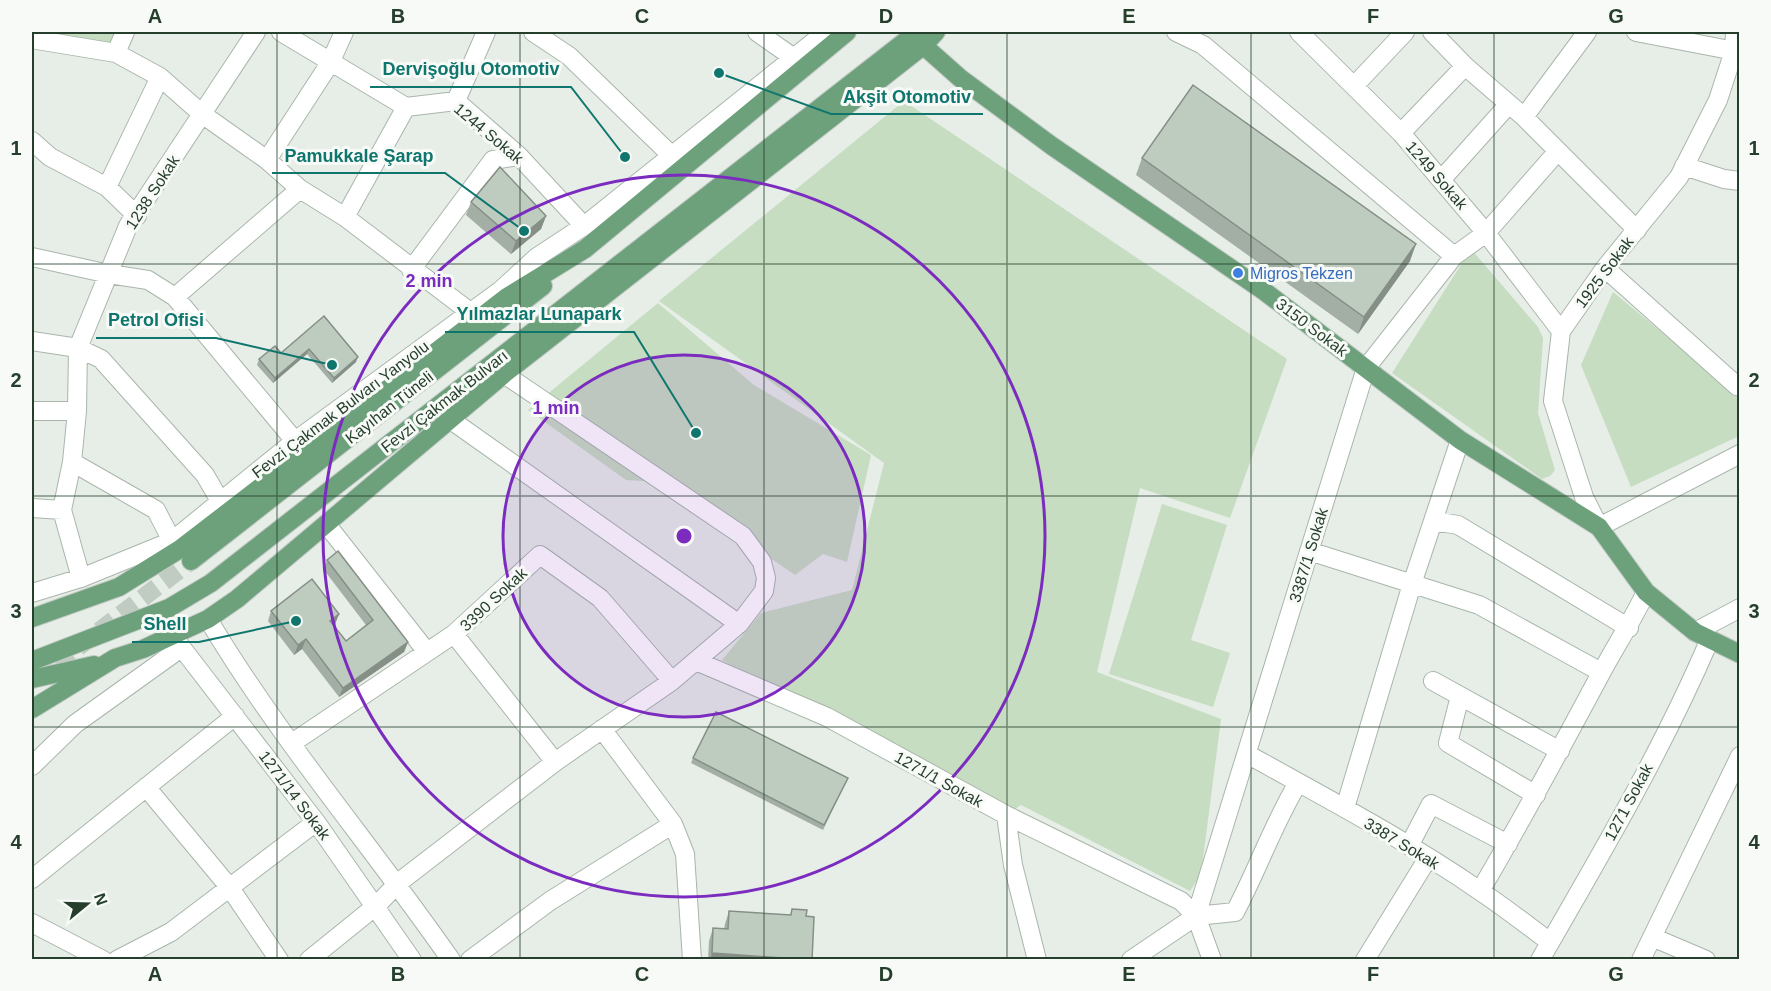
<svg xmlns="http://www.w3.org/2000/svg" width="1771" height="991" font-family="Arial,sans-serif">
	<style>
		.green { fill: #c6ddc1 }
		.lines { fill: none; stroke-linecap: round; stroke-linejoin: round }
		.major-tunnel { stroke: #c0cbc2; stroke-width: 18; stroke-dasharray: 18 9; stroke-linecap: butt }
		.minor-casing { stroke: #a9b6ab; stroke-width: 20 }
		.major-casing { stroke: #c2c9c4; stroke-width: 20 }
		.minor { stroke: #fff; stroke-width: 18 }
		.major { stroke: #6da17b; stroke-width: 18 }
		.wall { fill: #a3afa5 }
		.shaded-wall { fill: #858f86 }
		.building { fill: #beccc0; stroke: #858f86; stroke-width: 1.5 }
		.grid { fill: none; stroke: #263f2c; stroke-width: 1.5; stroke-opacity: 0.55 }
		.ring { fill: none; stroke: #7b2cbf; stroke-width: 3 }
		.shop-dot { fill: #3f7fe0; stroke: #f7faf7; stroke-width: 2 }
		.labels { text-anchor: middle; stroke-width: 6; stroke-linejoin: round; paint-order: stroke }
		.street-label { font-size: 16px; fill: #263f2c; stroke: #f7faf7 }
		.shop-label { font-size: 16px; fill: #366cbe; stroke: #f7faf7; text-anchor: start }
		.centre { fill: #7b2cbf; stroke: #f7faf7; stroke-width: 3 }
		.ring-label { font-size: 18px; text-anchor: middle; font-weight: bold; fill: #7b2cbf; stroke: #f7faf7; stroke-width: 6; stroke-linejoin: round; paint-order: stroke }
		.leader { fill: none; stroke: #0f766e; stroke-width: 2 }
		.callout-dot { fill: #0f766e; stroke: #f7faf7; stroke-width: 2 }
		.callout-label { font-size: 18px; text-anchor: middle; font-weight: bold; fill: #0f766e; stroke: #f7faf7; stroke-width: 6; stroke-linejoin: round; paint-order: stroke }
		.neatline { fill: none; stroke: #263f2c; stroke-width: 2 }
		.grid-label { font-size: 20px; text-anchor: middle; font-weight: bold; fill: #263f2c }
	</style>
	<rect width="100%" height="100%" fill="#e6eee7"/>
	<path class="green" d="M40 32H125L116 53Z
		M904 101 1287 359 1230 518 1140 488 1097 672 1221 719 1201 874 1190 891 1021 805 1006 815 722 660 761 613 852 590 884 463 659 301Z
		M1471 249 1538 327 1543 338 1538 413 1555 470 1550 476 1542 479 1392 373Z
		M1613 292 1739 396V436L1631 487 1581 365Z
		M658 303 754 385 871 455 847 562 823 554 795 575 659 482 626 480 528 410Z
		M1162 504 1227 525 1191 640 1230 653 1213 707 1109 674Z"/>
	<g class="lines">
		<path class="major-tunnel" d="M35 680 191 561"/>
		<defs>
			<path id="minor" d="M281 32 406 107 456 101 519 156 584 226
				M533 32 569 56 672 156
				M757 32 794 58
				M1176 32 1203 45 1454 256
				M1299 32 1401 133 1486 233 1561 331
				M1432 32 1465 66 1524 117 1637 230
				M1636 32 1740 52
				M1735 32 1734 51 1718 100 1679 177 1605 268 1561 331 1553 401 1584 497 1599 527 1740 454
				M37 40 116 53 160 77 202 114 267 160 300 189 345 217 470 312
				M116 53 125 32
				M1355 85 1405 32
				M456 101 486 32
				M1524 117 1587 32
				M1401 133 1465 66
				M32 141 50 157 107 187 137 216
				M267 160 330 63 344 32
				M1684 166 1724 179 1740 181
				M1441 180 1509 104
				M107 187 160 77
				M345 217 406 107
				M32 257 109 274 148 280 175 297 295 441
				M1605 268 1737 386 1740 384
				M411 270 493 160 519 156
				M175 297 300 189
				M32 341 78 348 101 359 205 475 220 501
				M32 411H77
				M451 420 739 624
				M72 462 156 510 172 541
				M32 508 62 510
				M1434 521 1458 525 1629 628
				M327 525 427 652
				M1309 551 1479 605 1601 672
				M81 578 62 510 72 462 77 411 78 348 128 226 256 32
				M32 593 81 578 172 541 295 441 501 290 537 257 584 226 826 32
				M208 619C278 737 372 846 451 960
				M1695 632 1740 608
				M454 634 555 762
				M172 635 316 822 412 960
				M696 661 827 717 1006 815 1181 901 1196 916 1131 960
				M1433 681 1560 751
				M1460 696 1448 743 1536 795
				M602 729 673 824 685 854 692 960
				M292 743 454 634 540 555 600 598 672 681
				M1247 754C1326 798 1406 840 1480 891 1504 907 1527 925 1550 942
				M32 766 75 724 181 648
				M146 787 230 888 279 960
				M1345 808 1412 584 1460 440
				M1006 815 1013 865 1037 960
				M1409 846 1431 804 1508 844
				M32 879 235 716
				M1480 891C1522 820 1561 748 1600 675 1615 647 1632 621 1646 592
				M1196 916 1366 368 1454 256 1486 233 1558 151
				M1196 916 1235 912C1258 869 1273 824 1298 783
				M1196 916 1212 960
				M32 923 103 960
				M1652 937 1706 960
				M117 960 171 932 316 822
				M309 960 377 905 398 883 555 762 672 681 739 624 764 591 766 578 762 562 743 536 504 374
				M470 960 550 901 673 824
				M1365 960 1428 858
				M1540 960C1600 856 1662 751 1709 641
				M1641 960 1740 756"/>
			<path id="major" d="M916 39 960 78 1052 146 1264 291 1460 440 1599 527 1646 592 1695 632 1740 654
				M191 561 543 286
				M32 618 119 587 180 549 507 297 585 249 847 32
				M32 661 169 608 211 583 917 32
				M32 679 94 665
				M32 709 115 658 143 649 208 619 237 599 504 374 923 46 936 32"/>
		</defs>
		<use href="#minor" class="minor-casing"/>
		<use href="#major" class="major-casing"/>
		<use href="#minor" class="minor"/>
		<use href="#major" class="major"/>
	</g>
	<path class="wall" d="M1142 158 1410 261 1358 334 1136 175Z
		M471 202 546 216 541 229 511 254 466 215Z
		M324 316 356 362 332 383 307 354 273 383 257 365 259 359 281 353Z
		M327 560 408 642 404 652 339 697 302 649 294 655 268 621 271 611 339 614 335 624 333 625 346 641 366 625 324 570Z
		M693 758 848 778 823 830 691 763Z
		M792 909 806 916 812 960H708L709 941 713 928 724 929 725 924 729 911 790 915Z"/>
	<path class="shaded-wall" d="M546 216 541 229 511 254 516 241Z
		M1416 244 1410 261 1358 334 1364 317Z
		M309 349 307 354 273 383 275 378Z
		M358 357 356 362 332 383 334 378Z
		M339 614 335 624 326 631 330 621Z
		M306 639 302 649 294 655 298 645Z
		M408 642 404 652 339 697 343 688Z
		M712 953 803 960H710Z"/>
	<path class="building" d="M1193 85 1416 244 1364 317 1142 158Z
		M500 167 546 216 516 241 471 202Z
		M324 316 358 357 334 378 309 349 275 378 259 359 275 346 281 353Z
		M338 551 408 642 343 688 306 639 298 645 271 611 312 579 339 614 330 621 346 641 373 620 327 560Z
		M716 712 848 778 824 825 693 758Z
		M792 909 807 910 806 916 814 917 812 960 712 953 713 928 728 929 729 911 791 915Z"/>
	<path class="grid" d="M277 32V960M520 32V960M764 32V960M1007 32V960M1251 32V960M1494 32V960M32 264H1740M32 496H1740M32 727H1740"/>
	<circle cx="684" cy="536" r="181" fill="#7b2cbf" fill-opacity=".12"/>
	<g class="ring">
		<circle cx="684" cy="536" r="181"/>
		<circle cx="684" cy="536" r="361"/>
	</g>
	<circle class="shop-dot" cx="1238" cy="273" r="6"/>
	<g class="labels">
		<g class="street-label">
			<text transform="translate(489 133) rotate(40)" y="6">1244 Sokak</text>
			<text transform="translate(1437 175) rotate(49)" y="6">1249 Sokak</text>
			<text transform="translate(152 192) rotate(-57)" y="6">1238 Sokak</text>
			<text transform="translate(1604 272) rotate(-53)" y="6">1925 Sokak</text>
			<text transform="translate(1312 327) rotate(37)" y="6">3150 Sokak</text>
			<text transform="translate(444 401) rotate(-38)" y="6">Fevzi Çakmak Bulvarı</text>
			<text transform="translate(389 407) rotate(-38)" y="6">Kayıhan Tüneli</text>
			<text transform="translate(340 409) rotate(-37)" y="6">Fevzi Çakmak Bulvarı Yanyolu</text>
			<text transform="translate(1308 555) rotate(-73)" y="6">3387/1 Sokak</text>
			<text transform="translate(493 599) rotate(-43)" y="6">3390 Sokak</text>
			<text transform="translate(939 779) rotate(29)" y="6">1271/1 Sokak</text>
			<text transform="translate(295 795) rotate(53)" y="6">1271/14 Sokak</text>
			<text transform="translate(1628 802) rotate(-62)" y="6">1271 Sokak</text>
			<text transform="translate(1402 843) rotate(31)" y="6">3387 Sokak</text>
		</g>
		<g class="shop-label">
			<text x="1250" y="279">Migros Tekzen</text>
		</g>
	</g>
	<circle cx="684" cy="536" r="9" class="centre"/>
	<g class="ring-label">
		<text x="429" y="287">2 min</text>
		<text x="556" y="414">1 min</text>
	</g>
	<path class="leader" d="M625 157L571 87H370M719 73L831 114H983M524 231L445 173H272M696 433L634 332H445M332 365L216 338H96M296 621L199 642H132"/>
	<g class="callout-dot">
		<circle cx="625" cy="157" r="6"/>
		<circle cx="719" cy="73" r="6"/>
		<circle cx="524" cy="231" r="6"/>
		<circle cx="696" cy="433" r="6"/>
		<circle cx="332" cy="365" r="6"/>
		<circle cx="296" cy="621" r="6"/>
	</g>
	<g class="callout-label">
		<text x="471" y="75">Dervişoğlu Otomotiv</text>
		<text x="907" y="103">Akşit Otomotiv</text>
		<text x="359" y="162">Pamukkale Şarap</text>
		<text x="539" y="320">Yılmazlar Lunapark</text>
		<text x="156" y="326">Petrol Ofisi</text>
		<text x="165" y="630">Shell</text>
	</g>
	<rect width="1771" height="991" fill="none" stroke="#f7faf7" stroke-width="66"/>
	<g transform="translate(87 904) rotate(71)" stroke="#f7faf7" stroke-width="4.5" paint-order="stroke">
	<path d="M0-4.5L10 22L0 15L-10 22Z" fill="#263f2c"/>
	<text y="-9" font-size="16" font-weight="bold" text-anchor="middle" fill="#263f2c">N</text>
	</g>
	<rect x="33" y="33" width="1705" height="925" class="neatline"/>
	<g class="grid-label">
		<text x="155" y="23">A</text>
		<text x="398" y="23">B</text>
		<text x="642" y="23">C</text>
		<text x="886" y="23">D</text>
		<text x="1129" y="23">E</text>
		<text x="1373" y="23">F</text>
		<text x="1616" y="23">G</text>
		<text x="16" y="155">1</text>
		<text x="1754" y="155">1</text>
		<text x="16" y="387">2</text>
		<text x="1754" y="387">2</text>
		<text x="16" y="618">3</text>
		<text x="1754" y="618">3</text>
		<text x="16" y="849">4</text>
		<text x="1754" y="849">4</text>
		<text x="155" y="981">A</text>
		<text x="398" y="981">B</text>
		<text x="642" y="981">C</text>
		<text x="886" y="981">D</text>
		<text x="1129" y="981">E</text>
		<text x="1373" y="981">F</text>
		<text x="1616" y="981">G</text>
	</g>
</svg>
